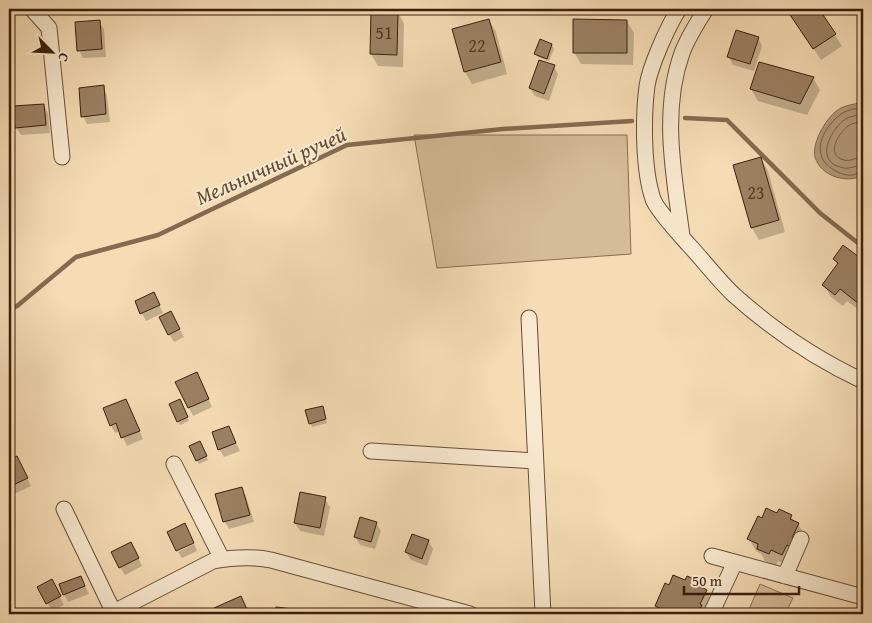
<svg xmlns="http://www.w3.org/2000/svg" width="872" height="623" font-family="'Gentium Book Plus',serif">
	<style>
		.green { fill: #d5bc98; stroke: #876e52 }
		.water { fill: #b59c7c; stroke: #836a50 }
		.shadow { fill: #0003 }
		.lines { fill: none; stroke-linecap: round; stroke-linejoin: round }
		.shore { stroke: #775e44; stroke-width: 1 }
		.stream { stroke: #836a50; stroke-width: 4.5 }
		.building { fill: #9b8164; stroke: #391f0d }
		.minor-casing { stroke: #684e37; stroke-width: 17 }
		.minor { stroke: #f8e8cf; stroke-width: 15 }
		.labels { text-anchor: middle; stroke-width: 4; stroke-linejoin: round; paint-order: stroke }
		.number-label { font-size: 18px; fill: #523823 }
		.water-label { font-size: 21px; font-style: italic; fill: #644b34; stroke: #f8e8cf }
	</style>
	<rect width="100%" height="100%" fill="#f5dcb5"/>
	<filter id="stains"><feTurbulence type="fractalNoise" baseFrequency=".004" numOctaves="4"/><feColorMatrix values="0 0 0 0 .2 0 0 0 0 .09 0 0 0 0 .02 0 0 0 .5 -.17"/></filter>
	<radialGradient id="worn" r=".72"><stop offset=".6" stop-color="#630" stop-opacity="0"/><stop offset="1" stop-color="#630" stop-opacity=".3"/></radialGradient>
	<path class="green" d="M414 135H627L631 254 437 268Z
		M760 584 793 598 785 614H747Z"/>
	<path class="water" d="M860 103H863V175C848 184 821 177 815 157 811 143 828 114 841 108 847 105 854 104 860 103Z"/>
	<path class="shadow" d="M787 9H818L842 46 821 60Z
		M398 12 404 24 403 67 378 66 371 54Z
		M489 20 496 32 507 74 472 84 465 72Z
		M627 21 634 33 633 65 581 64 574 52Z
		M99 22 104 29 106 57 83 58 79 50Z
		M758 38 762 46 754 71 733 65 729 57Z
		M552 45 554 49 549 61 538 57 536 54Z
		M554 67 558 74 549 101 535 96 530 88Z
		M813 78 820 90 807 115 758 101 751 89Z
		M103 87 107 95 110 122 87 124 83 116Z
		M44 106 48 113 50 133 21 135 16 127Z
		M761 159 768 171 785 232 759 240 752 228 735 166Z
		M843 247 863 261V313L847 301 843 306 831 297 824 285 838 266 834 259Z
		M136 302H158L163 313 146 321Z
		M175 320 184 337 174 342 169 334Z
		M863 330V345L858 337Z
		M201 382 212 407 193 416 177 383Z
		M126 400 143 439 127 446 120 431 115 433 111 425Z
		M181 404 189 421 180 425 178 421Z
		M324 411 327 423 312 427 310 423Z
		M229 427 240 451 224 457 219 449Z
		M199 442 208 460 199 464 190 446Z
		M16 457 31 486 12 495 9 489V461Z
		M242 488 246 496 254 522 229 529 224 521Z
		M325 499 330 507 324 536 300 531 295 523Z
		M778 515 791 516 795 523 798 524 805 536 789 566 778 561 776 566 765 561 761 554 756 551 749 539 762 520Z
		M376 523 381 531 375 549 360 545 355 537Z
		M428 541 433 549 427 566 411 560 406 552Z
		M194 544 197 551 182 558 178 552Z
		M135 551 142 566 125 575 120 567Z
		M81 577 89 594 68 602 64 594Z
		M685 581 698 582 702 589 706 591 713 603 707 614H661L656 606 670 586Z
		M39 587 56 589 64 605 52 611Z"/>
	<g class="lines">
		<path class="shore" d="M863 108C857 108 846 110 841 114 822 128 809 156 834 170 839 173 846 176 853 175 856 174 859 172 863 171
			M863 114C858 115 849 116 844 120 829 132 814 163 844 168 852 169 856 165 863 165
			M863 122C858 122 852 123 848 126 838 134 825 155 844 160 850 162 857 157 863 157"/>
		<path class="stream" d="M685 118 727 120 820 213 863 247
			M9 310 17 306 76 257 158 235 347 145 503 129 632 121"/>
	</g>
	<path class="building" d="M786 9H819L836 34 813 49Z
		M371 10 398 11 397 55 370 54Z
		M489 19 501 62 464 72 452 29Z
		M573 19 627 20V53H573Z
		M100 20 102 49 77 51 75 22Z
		M736 30 759 37 750 64 727 57Z
		M540 39 552 44 547 59 534 54Z
		M539 60 555 65 544 94 529 88Z
		M759 62 814 77 800 104 750 89Z
		M104 85 106 114 81 117 79 88Z
		M44 104 46 125 15 128 13 106Z
		M761 157 779 220 751 228 733 165Z
		M843 245 863 260V307L840 289 835 295 822 285 838 263 833 259Z
		M154 292 160 305 140 314 135 301Z
		M171 311 180 329 168 335 159 317Z
		M197 372 209 399 188 408 175 382Z
		M126 399 140 431 121 438 116 423 110 426 103 408Z
		M180 399 188 417 177 422 169 404Z
		M323 406 326 419 309 424 305 410Z
		M229 426 236 443 218 450 212 432Z
		M200 441 207 456 196 461 189 446Z
		M17 456 28 478 9 487V460Z
		M242 487 250 515 223 522 215 494Z
		M300 492 326 497 320 528 294 523Z
		M766 508 777 513 779 509 792 515 790 519 799 523 792 538 794 539 791 547 787 545 782 555 771 550 769 554 757 549 758 544 747 539 758 516 762 518Z
		M360 517 377 522 371 542 354 537Z
		M185 523 194 543 176 551 167 532Z
		M412 534 429 540 422 559 405 552Z
		M131 542 139 558 119 568 111 552Z
		M673 575 685 580 687 576 699 581 697 585 707 590 700 604 702 605 698 614 694 612 693 614H664L666 611 655 606 665 583 669 585Z
		M81 576 85 586 63 595 59 584Z
		M52 579 61 596 46 604 37 587Z
		M241 596 249 614H217L214 608Z
		M276 607 302 610V614H275Z"/>
	<g class="lines">
		<defs>
			<path id="minor" d="M32 9 49 28 62 157
				M679 9C668 26 650 66 647 86 643 117 643 170 653 199 656 209 680 235 688 244 704 261 718 280 734 295 773 330 816 359 863 381
				M682 236C674 176 661 112 682 53 688 37 697 23 706 9
				M529 318 543 614
				M371 451 535 461
				M174 464 222 559
				M64 509 114 613
				M712 556 863 597
				M785 576 801 539
				M110 614 213 561C234 557 251 556 271 560L470 614
				M711 614 735 562"/>
		</defs>
		<use href="#minor" class="minor-casing"/>
		<use href="#minor" class="minor"/>
	</g>
	<g class="labels">
		<g class="number-label">
			<text x="384" y="39">51</text>
			<text x="477" y="52">22</text>
			<text x="756" y="199">23</text>
		</g>
		<g class="water-label">
			<text transform="translate(271 166) rotate(-24)" y="7">Мельничный ручей</text>
		</g>
	</g>
	<rect width="872" height="623" fill="none" stroke="#f5dcb5" stroke-width="30"/>
	<rect x="10" y="10" width="852" height="603" fill="none" stroke="#391f0d" stroke-width="2.5"/>
	<rect x="15" y="15" width="842" height="593" fill="none" stroke="#391f0d"/>
	<g transform="translate(52 52) rotate(114)" stroke="#f8e8cf" stroke-width="4" paint-order="stroke">
	<path d="M0-4L9 19L0 12L-9 19Z" fill="#391f0d"/>
	<text y="-8" font-size="14" font-weight="bold" text-anchor="middle" fill="#391f0d">С</text>
	</g>
	<path d="M684 586v8h115v-8" fill="none" stroke="#391f0d" stroke-width="2.5"/>
	<text x="692" y="586" font-size="15" fill="#391f0d" stroke="#f8e8cf" stroke-width="4" paint-order="stroke">50 m</text>
	<rect width="100%" height="100%" filter="url(#stains)"/>
	<rect width="100%" height="100%" fill="url(#worn)"/>
</svg>
